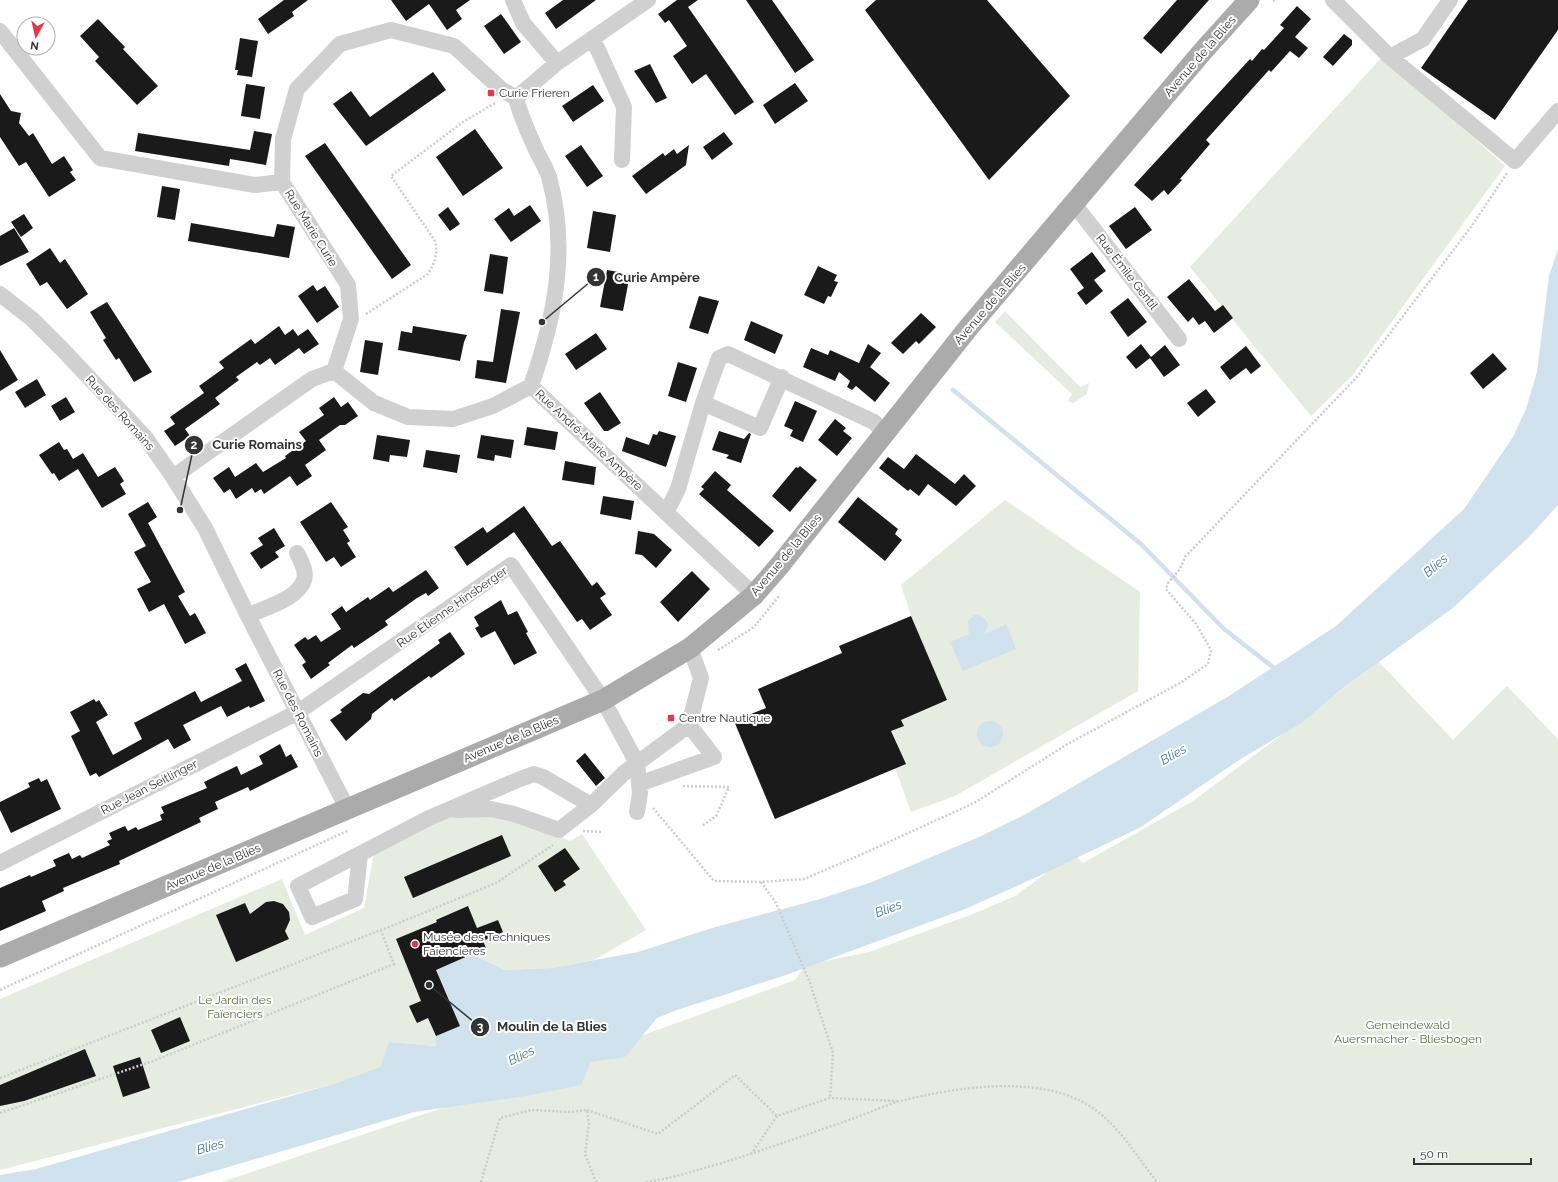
<svg xmlns="http://www.w3.org/2000/svg" width="1558" height="1182" font-family="Raleway,sans-serif">
	<style>
		.green { fill: #e6ecdf }
		.water { fill: #cfe2ee }
		.lines { fill: none; stroke-linecap: round; stroke-linejoin: round }
		.stream { stroke: #cfe2ee; stroke-width: 4.5 }
		.building { fill: #1a1a1a }
		.path { stroke: #cdcdcd; stroke-width: 2.5; stroke-dasharray: 2 2; stroke-linecap: butt }
		.minor { stroke: #d0d0d0; stroke-width: 16 }
		.major { stroke: #ababab; stroke-width: 21 }
		.poi-dot { fill: #e63946; stroke: #fff; stroke-width: 1.5 }
		.labels { text-anchor: middle; stroke-width: 4; stroke-linejoin: round; paint-order: stroke }
		.street-label { font-size: 12px; fill: #333; stroke: #fff }
		.poi-label { font-size: 12px; fill: #333; stroke: #fff; text-anchor: start }
		.park-label { font-size: 12px; fill: #56703f; stroke: #fff }
		.water-label { font-size: 13px; font-style: italic; fill: #3f7597; stroke: #fff }
		.leader { fill: none; stroke: #333; stroke-width: 1.5 }
		.callout-dot { fill: #333; stroke: #fff; stroke-width: 1.5 }
		.mark-label { font-size: 12px; text-anchor: middle; font-weight: bold; fill: #fff }
		.callout-label { font-size: 13px; text-anchor: middle; font-weight: bold; fill: #333; stroke: #fff; stroke-width: 4; stroke-linejoin: round; paint-order: stroke }
	</style>
	<rect width="100%" height="100%" fill="#fff"/>
	<path class="green" d="M1383 56 1505 166 1353 375 1311 416 1190 267Z
		M1005 311 1080 387 1089 383 1087 394 1073 403 1068 401 1072 394 995 322Z
		M1005 500 1140 592 1138 691 955 796 911 812 895 768 775 819 734 721 766 708 758 689 842 653 839 646 911 616 901 585Z
		M1379 662 1453 740 1507 686 1558 739V1182H222L448 1106 795 980 805 965 869 952 973 914 1015 896 1073 853 1083 863 1193 801Z
		M491 813 549 831 570 841 582 834 646 930 594 960 552 968 505 970 471 954 460 1026 437 1046 389 1042 380 1067 333 1084 0 1170V999L282 879 305 935 364 908 374 852 449 815Z"/>
	<path class="water" d="M1558 249V505L1528 538 1454 607 1338 692 1303 722 1239 760 1141 827 1037 877 965 909 786 975 677 1010 657 1018 625 1057 591 1062 581 1085 526 1096 414 1112 178 1182H0V1175L36 1169 333 1084 380 1067 389 1042 436 1046V1036L460 1026 436 970 471 954 505 970 552 968 638 952 712 928 820 899 872 882 979 837 1026 814 1229 696 1336 626 1464 509 1513 437 1526 409 1537 372 1549 276Z
		M974 615C981 615 984 617 988 624L985 634 1006 624 1016 649 963 671 950 642 969 634 968 621Z
		M977 734a13 13 0 1 1 26 0a13 13 0 1 1-26 0Z"/>
	<g class="lines">
		<path class="stream" d="M953 390 1141 544 1224 629 1278 671"/>
	</g>
	<path class="building" d="M284 0H308L292 12 294 16 268 34 258 19Z
		M391 0H470L456 10 462 19 447 30 429 4 406 21Z
		M563 0H596L556 29 545 13Z
		M677 0H698L688 7 754 102 735 115 706 74 692 84 673 56 687 46 669 20 665 23 658 14Z
		M746 0H772L814 60 795 73Z
		M876 0H987L1070 96 989 180 865 10Z
		M1177 0H1209L1161 54 1143 38Z
		M1468 0H1558V30L1495 120 1421 68Z
		M1297 6 1311 19 1295 37 1308 48 1299 58 1290 51 1271 72 1269 70 1206 140 1210 144 1180 179 1182 180 1168 195 1164 190 1152 201 1134 185 1250 59 1252 61 1262 49 1264 50 1284 28 1280 25Z
		M501 14 521 42 504 54 484 26Z
		M98 19 125 47 123 49 158 86 137 105 95 61 99 57 80 36Z
		M1344 34 1352 40V45L1333 66 1323 57Z
		M240 38 258 41 252 77 237 75 238 70H235Z
		M650 64 667 98 656 103 634 71Z
		M433 72 446 90 366 146 333 104 351 91 370 117Z
		M795 83 808 101 775 124 763 105Z
		M246 84 265 87 260 119 241 116Z
		M593 85 604 101 573 122 562 106Z
		M0 94 11 111 21 113 19 123 29 136 33 133 52 164 64 156 73 170 70 172 76 180 49 197 26 162 19 166 0 137Z
		M475 129 503 168 463 196 436 157Z
		M254 131 272 134 266 165 230 159 229 166 135 151 138 133 250 150Z
		M724 132 733 144 712 160 703 147Z
		M325 143 411 265 392 279 305 156Z
		M581 145 603 176 587 187 565 156Z
		M689 145 686 165 646 194 632 176 663 153 665 156 674 149 677 154Z
		M162 186 180 189 175 220 157 217Z
		M530 205 541 221 511 242 494 219 509 208 514 216Z
		M448 207 460 224 450 231 438 215Z
		M1135 207 1152 230 1126 249 1109 226Z
		M593 211 616 215 610 252 587 248Z
		M24 214 33 228 21 237 11 222Z
		M191 223 274 237 277 224 295 227 289 258 188 241Z
		M14 228 29 252 0 266V236Z
		M50 248 60 263 65 259 88 294 67 309 47 282 40 286 26 264Z
		M1092 252 1106 271 1094 280 1103 291 1086 305 1077 293 1084 288 1070 269Z
		M490 254 508 257 503 294 484 291Z
		M818 266 837 275 834 281 838 282 831 297 828 296 824 304 804 295Z
		M607 270 630 274 623 311 600 307Z
		M1189 279 1215 311 1223 305 1233 318 1214 333 1205 321 1199 325 1193 317 1188 322 1167 297Z
		M313 285 317 291 325 286 339 307 317 323 298 296Z
		M699 296 719 301 708 334 689 328Z
		M1128 298 1147 322 1128 337 1110 312Z
		M107 302 152 372 134 382 119 358 116 360 103 340 106 338 90 312Z
		M501 309 520 312 506 383 475 378 477 360 493 362Z
		M921 313 936 327 919 344 916 341 903 354 891 343Z
		M751 321 783 335 775 354 744 340Z
		M279 326 285 335 293 329 298 336 308 329 319 344 304 354 299 348 275 365 270 358 260 365 257 362 236 377 239 380 215 398 220 404 185 429 190 436 175 446 164 431 175 424 170 417 204 393 199 386 224 368 219 362 251 339 255 344Z
		M413 326 467 335 464 342 460 361 398 350 401 331 412 333Z
		M596 333 607 349 576 370 565 354Z
		M365 340 383 343 378 375 360 372Z
		M868 344 881 353 870 367 890 383 875 402 856 386 852 390 847 387 850 381 839 372 835 381 803 367 811 348 828 355 830 350 859 363Z
		M1141 344 1151 357 1165 345 1180 365 1164 377 1150 358 1136 369 1126 357Z
		M1246 346 1261 366 1251 374 1246 368 1230 380 1220 367Z
		M0 350 18 380 0 391Z
		M1493 353 1507 369 1483 389 1470 373Z
		M678 362 697 368 686 402 668 396Z
		M37 379 46 395 25 408 15 392Z
		M1206 389 1216 402 1198 417 1187 403Z
		M600 392 621 423 608 431H604L584 403Z
		M66 397 75 412 60 421 51 406Z
		M334 397 341 407 348 402 358 416 345 425H340L319 440 326 450 305 465 312 476 297 486 290 476 264 494 261 489 255 493 252 488 236 499 230 489 224 493 213 478 229 467 235 477 256 463 263 472 286 458 285 456 306 441 299 432 324 415 319 408Z
		M795 401 817 411 803 442 790 436 793 430 784 426Z
		M835 419 846 428 843 431 852 438 837 456 818 440Z
		M527 427 558 432 555 450 524 445Z
		M659 431 676 436 666 467 622 451 626 437 649 445 653 434 657 435Z
		M719 431 744 439 749 433 751 434 741 463 726 458 729 455 712 450Z
		M377 435 410 440 407 457 390 455 389 462 373 459Z
		M481 435 514 440 511 458 495 455 494 461 477 458Z
		M59 442 64 450 67 449 73 459 83 453 98 477 115 467 124 481 120 484 126 494 102 508 78 469 59 481 54 473 52 474 39 455Z
		M426 450 460 455 457 473 423 467Z
		M916 454 955 484 964 474 976 486 956 506 928 484 919 496 910 489 908 491 879 468 888 457 904 469Z
		M565 461 596 467 594 485 562 480Z
		M800 466 817 480 790 512 772 496 796 467 798 468Z
		M715 471 731 485 727 490 774 531 759 547 699 494 704 489 701 487Z
		M603 496 634 501 631 520 600 514Z
		M858 497 898 529 895 534 902 540 885 561 838 522Z
		M148 502 157 517 148 523 185 592 178 596 190 616 195 613 206 633 185 644 164 604 149 612 137 589 151 582 134 552 146 546 128 514Z
		M331 502 348 527 343 530 350 541 347 543 356 557 341 567 334 557 326 562 300 522Z
		M524 506 552 546 560 541 592 586 597 582 606 594 600 598 612 615 590 630 582 619 577 622 514 532 467 566 454 547 483 527 487 533Z
		M274 528 285 546 275 552 279 557 261 569 250 553 263 545 258 538Z
		M638 531 654 534 672 550 656 568 642 555 635 554Z
		M426 570 439 588 428 596 426 593 417 598 385 621 388 625 354 648 352 645 328 663 330 665 311 679 302 665 306 662 294 645 305 637 308 640 316 635 321 642 341 629 331 614 342 606 346 612 368 597 370 600 389 587 393 592Z
		M692 571 710 589 678 622 660 602Z
		M501 600 508 615 517 611 528 632 526 633 537 653 514 665 495 631 481 638 475 628 479 626 474 617Z
		M911 616 947 700 901 720 904 726 891 731 906 764 775 819 734 721 766 708 758 689 842 653 839 646Z
		M450 632 465 654 431 678 429 676 394 701 392 698 372 714 371 719 346 741 330 720 342 712 340 710 363 693 369 694 440 643 438 640Z
		M246 663 265 701 250 708 249 706 227 717 221 706 183 725 191 740 174 749 168 739 99 777 96 773 90 776 71 736 80 731 70 712 94 699 96 702 99 700 108 715 96 722 113 755 142 739 134 723 195 691 201 702 242 681 235 669Z
		M280 744 286 757 291 754 298 767 250 791 248 787 215 802 218 809 199 818 201 822 119 861 120 864 63 888 64 891 42 901 46 911 0 931V888L30 875 31 877 56 866 53 860 69 853 72 859 80 855 82 858 110 845 107 841 112 839 109 833 125 826 128 831 136 827 138 830 162 820 160 815 164 813 161 807 207 788 204 782 237 766 241 775 263 764 259 756Z
		M585 753 605 778 596 786 576 761Z
		M39 778 41 782 47 779 61 809 11 833 0 810V802L30 787 28 783Z
		M502 835 511 856 413 898 404 877Z
		M565 848 580 869 563 881 566 885 555 892 538 866Z
		M274 901 283 904 289 912 290 920 285 931 289 939 236 962 216 915 245 903 250 914 266 902Z
		M468 906 477 928 498 920 503 932 483 941 486 948 436 970 460 1026 436 1036 428 1018 417 1023 414 1017 409 1006 421 1001 396 939 437 922 436 920Z
		M180 1017 190 1041 161 1053 151 1030Z
		M85 1049 96 1076 24 1101 0 1106V1085Z
		M140 1057 150 1088 123 1097 113 1066Z"/>
	<g class="lines">
		<path class="path" d="M1273 0 1275 1 1277 0
			M366 314 428 274C435 262 438 254 435 241L391 176 463 122 495 103
			M718 650 754 627 779 596
			M683 786 729 787 716 816 702 826
			M653 808 714 881 761 882 804 879 858 856 974 803 1066 745 1180 683 1208 664 1211 650 1196 624 1166 589 1168 583 1180 569 1185 557 1355 379 1471 227 1507 173
			M583 831 603 832
			M761 882 776 903 810 983 833 1053 830 1098
			M0 990 347 831
			M0 1078 399 923 496 883 553 845
			M587 1110 658 1134 735 1075 777 1116
			M0 1113 153 1061 394 964 381 931
			M751 1154 777 1116 830 1098 897 1101
			M481 1182 500 1118 531 1110 571 1112 587 1110 589 1123 585 1154 596 1182
			M646 1182C668 1179 688 1173 708 1167 756 1153 802 1136 849 1120 866 1114 883 1106 900 1101 956 1087 1044 1073 1094 1109 1120 1127 1138 1158 1157 1182"/>
		<path class="minor" d="M513 0 523 23 557 63
			M1333 0 1390 57 1515 161 1558 111
			M0 31 100 158 255 185 282 182
			M593 39 624 107 622 160
			M1390 57 1423 39 1450 0
			M516 98 557 63 648 0
			M1074 204 1179 339
			M0 294 32 319 63 350 145 437 173 477 205 528 248 616 348 810
			M334 371 374 403 408 417 453 419 493 406 531 386 754 595
			M703 403 760 428 782 377
			M173 477 312 379 334 371 351 319 348 285 282 182 283 139 297 89 340 44 391 30 454 46 501 89 516 98C521 118 529 134 537 152 541 160 546 168 549 177 569 249 555 317 531 386
			M666 513 678 489 703 403 719 358 728 354 874 422 884 432
			M248 616C265 607 297 600 304 580 307 571 301 561 297 553
			M639 784 714 757 689 725
			M456 810 491 809 514 814 559 830 591 805 624 773 689 725 701 678 690 648
			M360 855 355 899 312 917 298 886 429 818 520 779 534 774 543 777 591 805
			M0 863 298 712 511 565 603 700 637 763 640 793 637 812"/>
		<path class="major" d="M0 957 603 700 690 648 754 595 780 565 969 327 1203 51 1249 0"/>
	</g>
	<g class="poi-dot">
		<rect x="487" y="89" width="8" height="8" rx="2"/>
		<rect x="667" y="714" width="8" height="8" rx="2"/>
		<circle cx="415" cy="944" r="4"/>
	</g>
	<g class="labels">
		<g class="street-label">
			<text transform="translate(1200 56) rotate(-49)" y="4">Avenue de la Blies</text>
			<text transform="translate(311 228) rotate(58)" y="4">Rue Marie Curie</text>
			<text transform="translate(1127 272) rotate(52)" y="4">Rue Émile Gentil</text>
			<text transform="translate(990 304) rotate(-49)" y="4">Avenue de la Blies</text>
			<text transform="translate(120 413) rotate(48)" y="4">Rue des Romains</text>
			<text transform="translate(589 440) rotate(43)" y="4">Rue André-Marie Ampère</text>
			<text transform="translate(786 555) rotate(-50)" y="4">Avenue de la Blies</text>
			<text transform="translate(452 607) rotate(-35)" y="4">Rue Étienne Hinsberger</text>
			<text transform="translate(298 713) rotate(63)" y="4">Rue des Romains</text>
			<text transform="translate(511 739) rotate(-23)" y="4">Avenue de la Blies</text>
			<text transform="translate(149 787) rotate(-27)" y="4">Rue Jean Seitlinger</text>
			<text transform="translate(213 867) rotate(-23)" y="4">Avenue de la Blies</text>
		</g>
		<g class="poi-label">
			<text x="499" y="97">Curie Frieren</text>
			<text x="679" y="722">Centre Nautique</text>
			<text x="423" y="941">Musée des Techniques<tspan x="423" dy="14">Faïencières</tspan></text>
		</g>
		<g class="park-label">
			<text x="235" y="1004">Le Jardin des<tspan x="235" dy="14">Faïenciers</tspan></text>
			<text x="1408" y="1029">Gemeindewald<tspan x="1408" dy="14">Auersmacher - Bliesbogen</tspan></text>
		</g>
		<g class="water-label">
			<text transform="translate(1435 565) rotate(-41)" y="5">Blies</text>
			<text transform="translate(1173 754) rotate(-30)" y="5">Blies</text>
			<text transform="translate(888 908) rotate(-21)" y="5">Blies</text>
			<text transform="translate(521 1055) rotate(-26)" y="5">Blies</text>
			<text transform="translate(210 1146) rotate(-15)" y="5">Blies</text>
		</g>
	</g>
	<path class="leader" d="M542 322L596 277M180 510L194 445M429 985L480 1027"/>
	<g class="callout-dot">
		<circle cx="542" cy="322" r="4"/>
		<circle cx="180" cy="510" r="4"/>
		<circle cx="429" cy="985" r="4"/>
		<circle cx="596" cy="277" r="10"/>
		<circle cx="194" cy="445" r="10"/>
		<circle cx="480" cy="1027" r="10"/>
	</g>
	<g class="mark-label">
		<text x="596" y="281">1</text>
		<text x="194" y="449">2</text>
		<text x="480" y="1031">3</text>
	</g>
	<g class="callout-label">
		<text x="657" y="282">Curie Ampère</text>
		<text x="257" y="449">Curie Romains</text>
		<text x="552" y="1031">Moulin de la Blies</text>
	</g>
	<g transform="translate(36 36) rotate(188)"><circle r="19" fill="#ffffff" stroke="#adadad"/>
	<path d="M0-3L7 15L0 10L-7 15Z" fill="#e63946"/>
	<text y="-6" font-size="11" font-weight="bold" text-anchor="middle" fill="#333333">N</text>
	</g>
	<path d="M1414 1158v6h117v-6" fill="none" stroke="#333333" stroke-width="2"/>
	<text x="1420" y="1158" font-size="12" fill="#333333" stroke="#ffffff" stroke-width="3" paint-order="stroke">50 m</text>
</svg>
